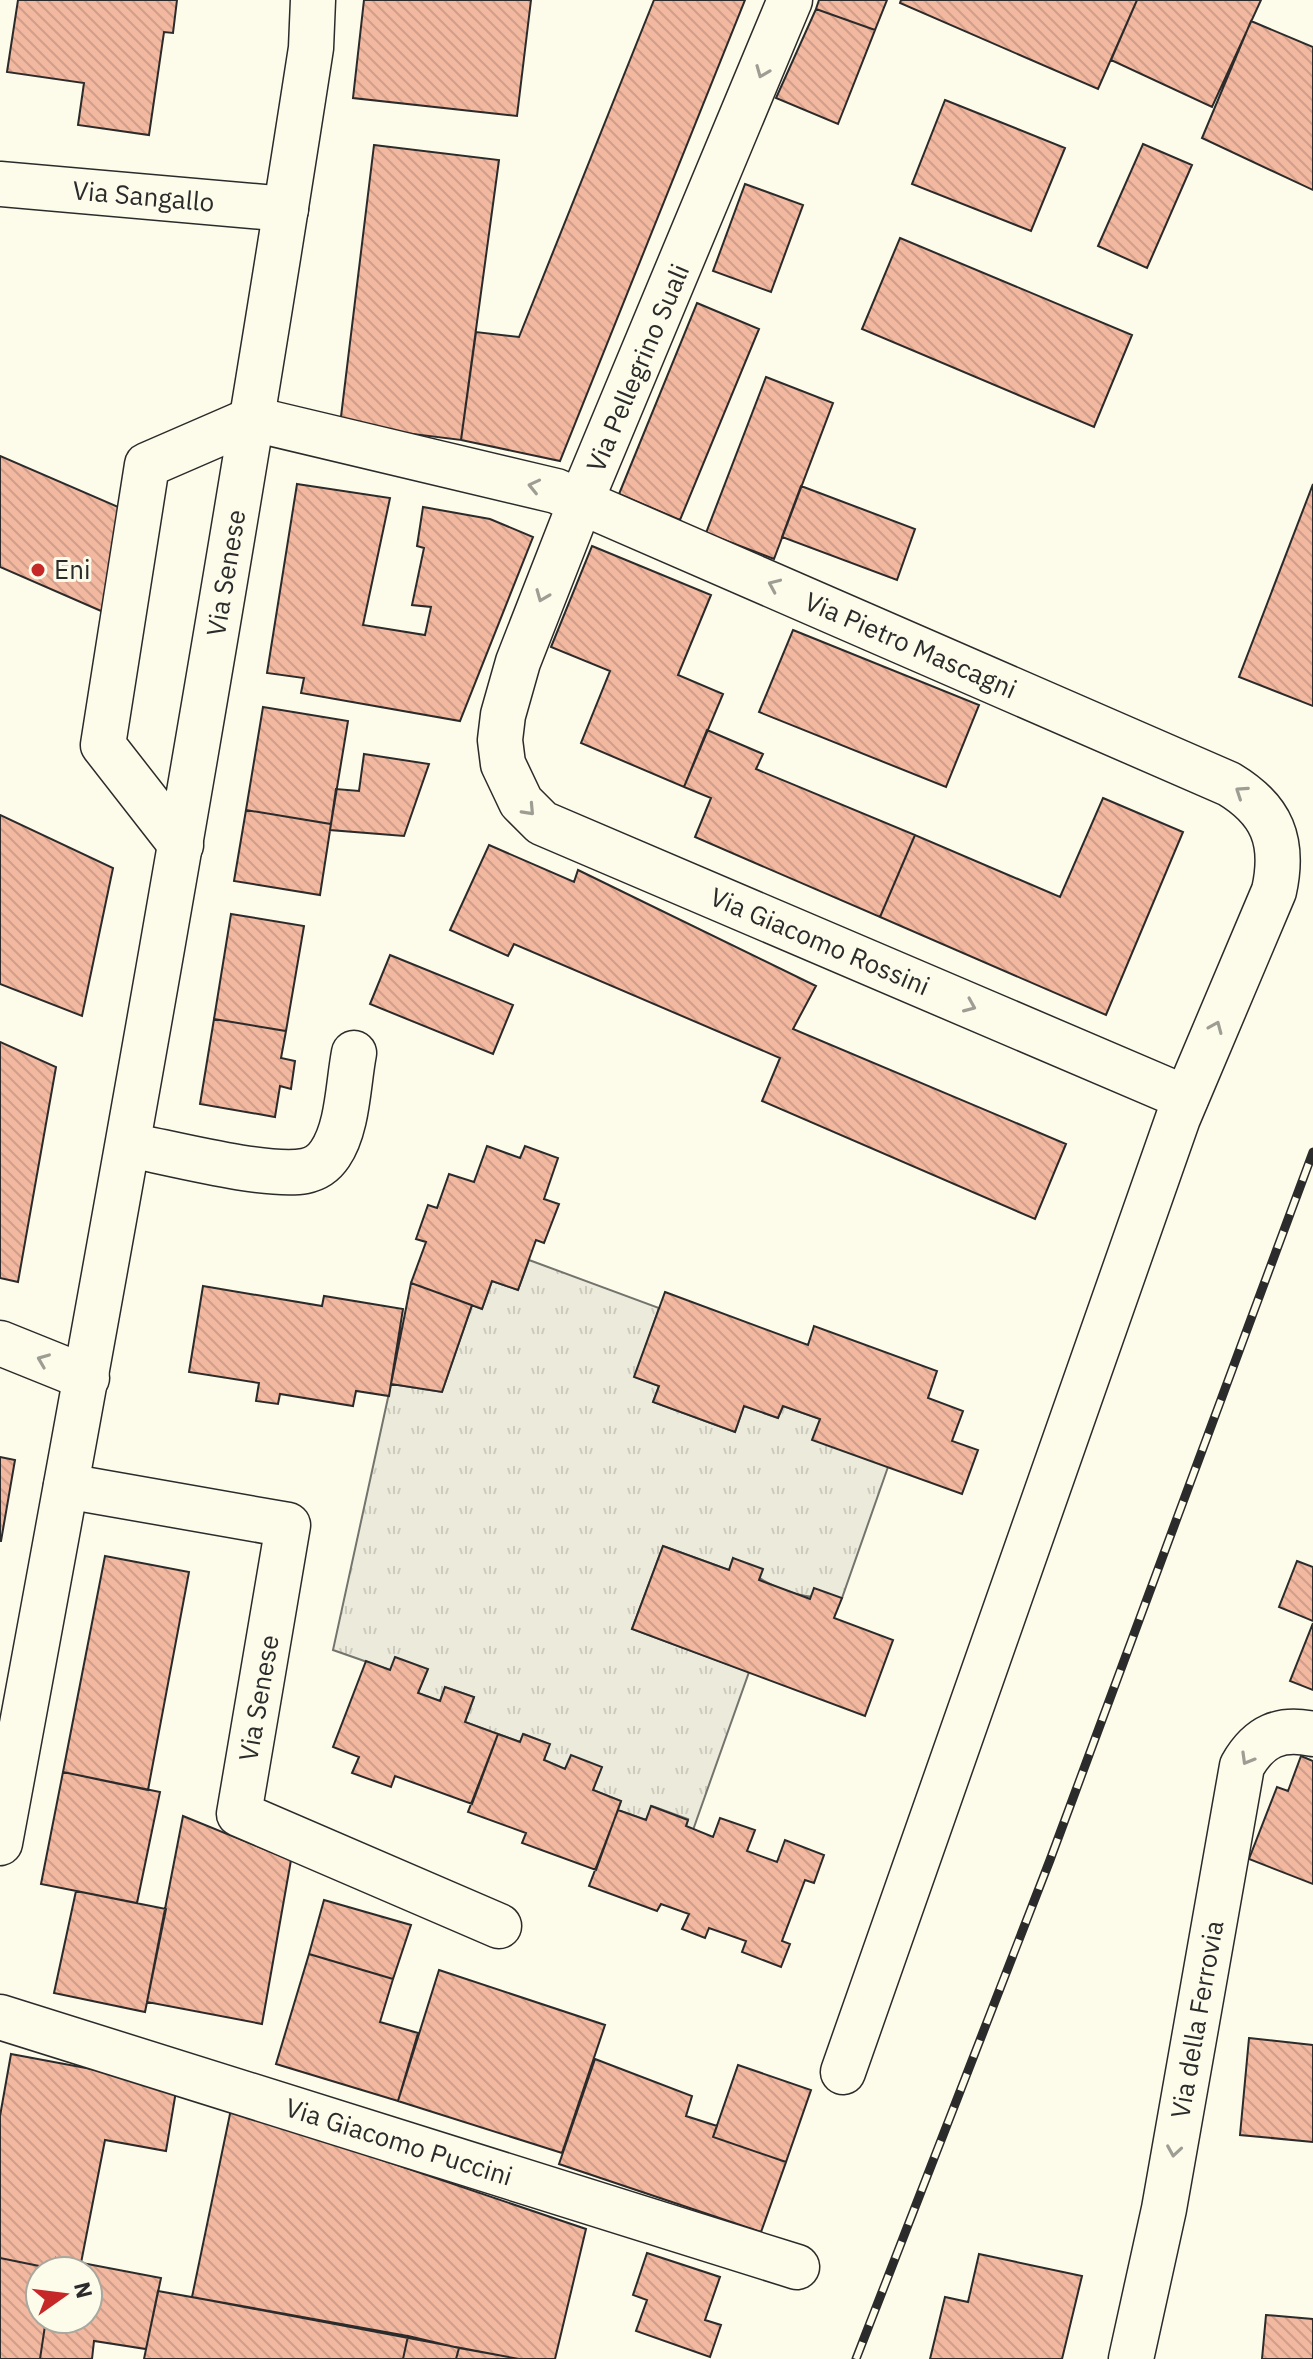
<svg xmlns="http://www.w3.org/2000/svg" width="1313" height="2359" font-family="'IBM Plex Sans',sans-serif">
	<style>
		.grass { fill: url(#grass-tufts); stroke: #74746e; stroke-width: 2 }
		.building { fill: url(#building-back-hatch); stroke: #2b2b2b; stroke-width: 2 }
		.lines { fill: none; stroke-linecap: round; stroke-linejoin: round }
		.minor-casing { stroke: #2b2b2b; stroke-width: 47 }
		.major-casing { stroke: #2b2b2b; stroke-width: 47 }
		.minor { stroke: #fdfbea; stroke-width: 44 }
		.major { stroke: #fdfbea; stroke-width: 44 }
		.rail-casing { stroke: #2b2b2b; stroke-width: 9 }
		.rail { stroke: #fdfbea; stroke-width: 6; stroke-dasharray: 18; stroke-linecap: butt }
		.oneway { stroke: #9e9d94 }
		.poi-dot { fill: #c62828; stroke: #fdfbea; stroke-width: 3 }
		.labels { text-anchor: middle; stroke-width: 6; stroke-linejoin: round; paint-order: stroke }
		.street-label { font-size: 26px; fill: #2b2b2b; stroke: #fdfbea }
		.poi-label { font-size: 26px; fill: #2b2b2b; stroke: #fdfbea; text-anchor: start }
	</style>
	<defs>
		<pattern id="grass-tufts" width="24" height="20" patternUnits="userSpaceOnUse" patternTransform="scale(2)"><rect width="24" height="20" fill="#ecebdb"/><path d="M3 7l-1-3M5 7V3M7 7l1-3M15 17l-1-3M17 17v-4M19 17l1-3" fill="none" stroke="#cbcabc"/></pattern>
		<pattern id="building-back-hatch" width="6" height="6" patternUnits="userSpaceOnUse" patternTransform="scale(2)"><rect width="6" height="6" fill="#f2b8a0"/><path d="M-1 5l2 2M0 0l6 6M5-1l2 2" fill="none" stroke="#d09e8a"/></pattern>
	</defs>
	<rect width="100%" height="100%" fill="#fdfbea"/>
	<path class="grass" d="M529 1260 659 1308 635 1377 659 1386 653 1402 735 1432 744 1406 778 1418 783 1406 820 1419 888 1467 842 1598C797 1600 767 1588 733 1558L729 1570 663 1546 632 1629 749 1672 693 1830 686 1826 688 1819 652 1806 646 1820 618 1810 621 1801 593 1790 601 1768 565 1769 544 1760 549 1744 524 1734 520 1742 465 1722 474 1697 445 1687 440 1701 418 1693 427 1670H390L333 1650 391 1384 442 1392 472 1305 482 1309 492 1281 518 1290Z"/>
	<path class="building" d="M18 0H177L173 33 164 32 149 135 78 125 84 83 7 72Z
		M364 0H531L517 116 353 98Z
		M654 0H745L560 461 461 440 476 332 519 337Z
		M819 0H887L875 30 816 9Z
		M901 0H1137L1098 89 900 3Z
		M1137 0H1261L1212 107 1111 60Z
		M816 9 875 30 838 124 776 98Z
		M1251 21 1313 47V190L1202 138Z
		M945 100 1065 148 1031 231 912 184Z
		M1143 144 1192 165 1147 268 1098 246Z
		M374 145 499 160 461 440 340 425Z
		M745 184 803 205 771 292 713 271Z
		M900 238 1132 335 1094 427 862 329Z
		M697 303 759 329 680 520 619 494Z
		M766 377 833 403 774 559 706 533Z
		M0 456 123 509 108 614 0 567Z
		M297 484 390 498 363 625 425 635 431 607 412 605 424 548 417 546 423 507 490 519 533 537 460 721 301 693 304 678 267 673Z
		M1313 484V706L1239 677Z
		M801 486 915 529 897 580 782 537Z
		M592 546 711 595 678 675 723 694 684 787 581 743 610 671 551 647Z
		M793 630 979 705 946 787 759 712Z
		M263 707 348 721 331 824 246 810Z
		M707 730 763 754 756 769 915 835 880 917 695 837 711 798 684 787Z
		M364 754 429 764 404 836 330 830 336 789 359 791Z
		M1103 798 1183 832 1106 1015 880 917 915 835 1060 897Z
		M246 810 331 824 320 895 234 881Z
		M0 815 113 868 82 1016 0 984Z
		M489 845 574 882 578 870 816 986 793 1029 1066 1144 1035 1219 762 1101 780 1058 514 944 508 956 450 930Z
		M231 914 304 926 286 1031 214 1019Z
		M390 955 513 1005 493 1054 370 1004Z
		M214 1019 286 1031 281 1058 295 1061 291 1089 280 1086 275 1117 200 1104Z
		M0 1042 56 1067 18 1282 0 1278Z
		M487 1146 520 1158 525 1146 558 1158 544 1199 559 1204 544 1243 536 1240 518 1290 492 1281 482 1309 411 1283 426 1242 416 1239 428 1205 437 1208 449 1174 474 1182Z
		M411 1283 472 1305 442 1392 391 1384Z
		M203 1286 322 1306 324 1296 403 1309 389 1396 356 1391 353 1406 280 1394 278 1404 256 1401 259 1383 189 1372Z
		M665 1292 808 1345 814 1326 937 1371 928 1398 963 1411 952 1441 978 1450 962 1494 812 1440 820 1419 783 1406 778 1418 744 1406 735 1432 653 1402 659 1386 634 1377Z
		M0 1457 15 1460 1 1541H0Z
		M663 1546 729 1570 733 1558 763 1569 759 1580 810 1599 814 1588 842 1598 834 1618 893 1640 865 1716 632 1629Z
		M105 1556 189 1572 148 1790 63 1772Z
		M1297 1561 1313 1567V1621L1279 1607Z
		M1313 1623V1690L1290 1681Z
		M395 1657 428 1669 418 1693 440 1701 445 1687 474 1697 465 1722 498 1734 472 1804 395 1776 391 1787 352 1773 359 1757 333 1747 366 1661 390 1670Z
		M498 1734 520 1742 523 1734 550 1744 544 1760 565 1769 571 1755 602 1767 593 1790 621 1801 596 1870 522 1843 526 1833 468 1812Z
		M1301 1756 1313 1761V1884L1249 1859 1277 1787 1288 1791Z
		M63 1772 160 1792 137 1903 41 1884Z
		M651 1806 688 1820 686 1826 713 1837 720 1818 755 1830 747 1851 777 1862 785 1840 824 1855 814 1883 805 1880 782 1941 790 1944 781 1967 742 1952 746 1941 709 1928 705 1938 682 1929 689 1914 661 1904 657 1911 589 1886 618 1810 646 1820Z
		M183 1816 291 1860 262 2024 147 2002Z
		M76 1891 166 1909 145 2012 54 1993Z
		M324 1900 411 1925 393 1979 309 1954Z
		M309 1954 393 1979 380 2022 418 2033 398 2101 276 2064Z
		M439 1970 605 2025 562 2153 398 2101Z
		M1249 2038 1313 2045V2142L1240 2135Z
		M11 2054 177 2085 166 2151 105 2140 81 2263 56 2258 54 2269 0 2258V2116Z
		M595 2059 692 2096 686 2116 717 2126 713 2137 786 2162 761 2232 559 2164Z
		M738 2065 811 2090 786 2162 713 2137Z
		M231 2109 586 2229 555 2359H519L192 2297Z
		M647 2253 720 2277 705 2320 721 2325 710 2357 636 2331 647 2300 633 2295Z
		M979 2254 1082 2276 1062 2359H930L945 2297 968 2302Z
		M0 2258 54 2269 40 2271V2319H46L40 2359H0Z
		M56 2258 161 2278 146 2349 94 2341 92 2359H40L46 2319H88V2271H53Z
		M158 2291 408 2336 403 2359H144Z
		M1266 2315 1313 2319V2359H1262Z
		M408 2336 459 2348 456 2359H403Z
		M459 2348 519 2359H456Z"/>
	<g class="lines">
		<defs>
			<g id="minor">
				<path id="s1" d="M790 0 581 501 518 662 503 715 500 740 503 764 521 802 542 823 1186 1098"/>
				<path id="s2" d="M0 184 286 209"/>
				<path id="s3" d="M181 845 103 745 147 465 253 419 556 491 1229 784C1272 810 1285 841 1274 891L1178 1118 843 2072"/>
				<path d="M129 1145C171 1153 266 1178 305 1171 315 1169 324 1163 330 1154 348 1128 348 1084 354 1053"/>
				<path d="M0 1343 87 1378"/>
				<path d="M66 1486 288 1525 239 1814 499 1926"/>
				<path id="s4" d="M0 2017 797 2267"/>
				<path id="s5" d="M1131 2359 1164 2209 1242 1766C1259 1736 1280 1727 1313 1734"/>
			</g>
			<g id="major">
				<path id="s6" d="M0 1843C111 1246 218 649 311 48L313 0"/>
			</g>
		</defs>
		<use href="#minor" class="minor-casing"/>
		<use href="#major" class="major-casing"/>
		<use href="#minor" class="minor"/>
		<use href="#major" class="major"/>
		<defs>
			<path id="rail" d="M856 2359 1050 1860 1313 1152"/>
		</defs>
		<use href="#rail" class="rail-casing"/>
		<use href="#rail" class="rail"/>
	</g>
	<defs><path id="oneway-chevron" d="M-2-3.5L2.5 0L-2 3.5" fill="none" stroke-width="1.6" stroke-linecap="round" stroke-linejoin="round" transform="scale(2)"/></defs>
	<g class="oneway">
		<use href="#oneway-chevron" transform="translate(762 72) rotate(112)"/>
		<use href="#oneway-chevron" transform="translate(534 486) rotate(-167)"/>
		<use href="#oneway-chevron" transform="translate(774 585) rotate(-156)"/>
		<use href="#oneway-chevron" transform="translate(542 596) rotate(112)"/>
		<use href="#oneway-chevron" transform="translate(1241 792) rotate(-146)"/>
		<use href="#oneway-chevron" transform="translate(529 810) rotate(47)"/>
		<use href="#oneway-chevron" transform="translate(970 1006) rotate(23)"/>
		<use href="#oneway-chevron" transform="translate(1216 1027) rotate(-67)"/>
		<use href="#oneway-chevron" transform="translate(43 1360) rotate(-158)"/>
		<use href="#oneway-chevron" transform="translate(1247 1759) rotate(120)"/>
		<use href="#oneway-chevron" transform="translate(1174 2151) rotate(99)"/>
	</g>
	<circle class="poi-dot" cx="38" cy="570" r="8"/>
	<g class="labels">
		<g class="street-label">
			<text dy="9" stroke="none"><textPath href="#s2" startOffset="144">Via Sangallo</textPath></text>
			<text transform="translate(638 368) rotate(-67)" y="9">Via Pellegrino Suali</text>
			<text dy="9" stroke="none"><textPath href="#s6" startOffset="1290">Via Senese</textPath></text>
			<text dy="9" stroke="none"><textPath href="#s3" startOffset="1224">Via Pietro Mascagni</textPath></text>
			<text dy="9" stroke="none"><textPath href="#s1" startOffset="1194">Via Giacomo Rossini</textPath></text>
			<text transform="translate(259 1698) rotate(-80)" y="9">Via Senese</text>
			<text dy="9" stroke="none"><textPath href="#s5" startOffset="346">Via della Ferrovia</textPath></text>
			<text dy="9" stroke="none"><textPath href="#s4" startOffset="418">Via Giacomo Puccini</textPath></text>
		</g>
		<g class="poi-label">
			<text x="54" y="579">Eni</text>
		</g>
	</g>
	<g transform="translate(64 2295) rotate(76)"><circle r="38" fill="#fdfbea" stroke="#a9a89e" stroke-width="2"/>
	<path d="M0-6L14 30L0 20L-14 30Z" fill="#c62828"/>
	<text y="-12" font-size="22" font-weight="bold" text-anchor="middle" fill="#2b2b2b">N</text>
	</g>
</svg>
